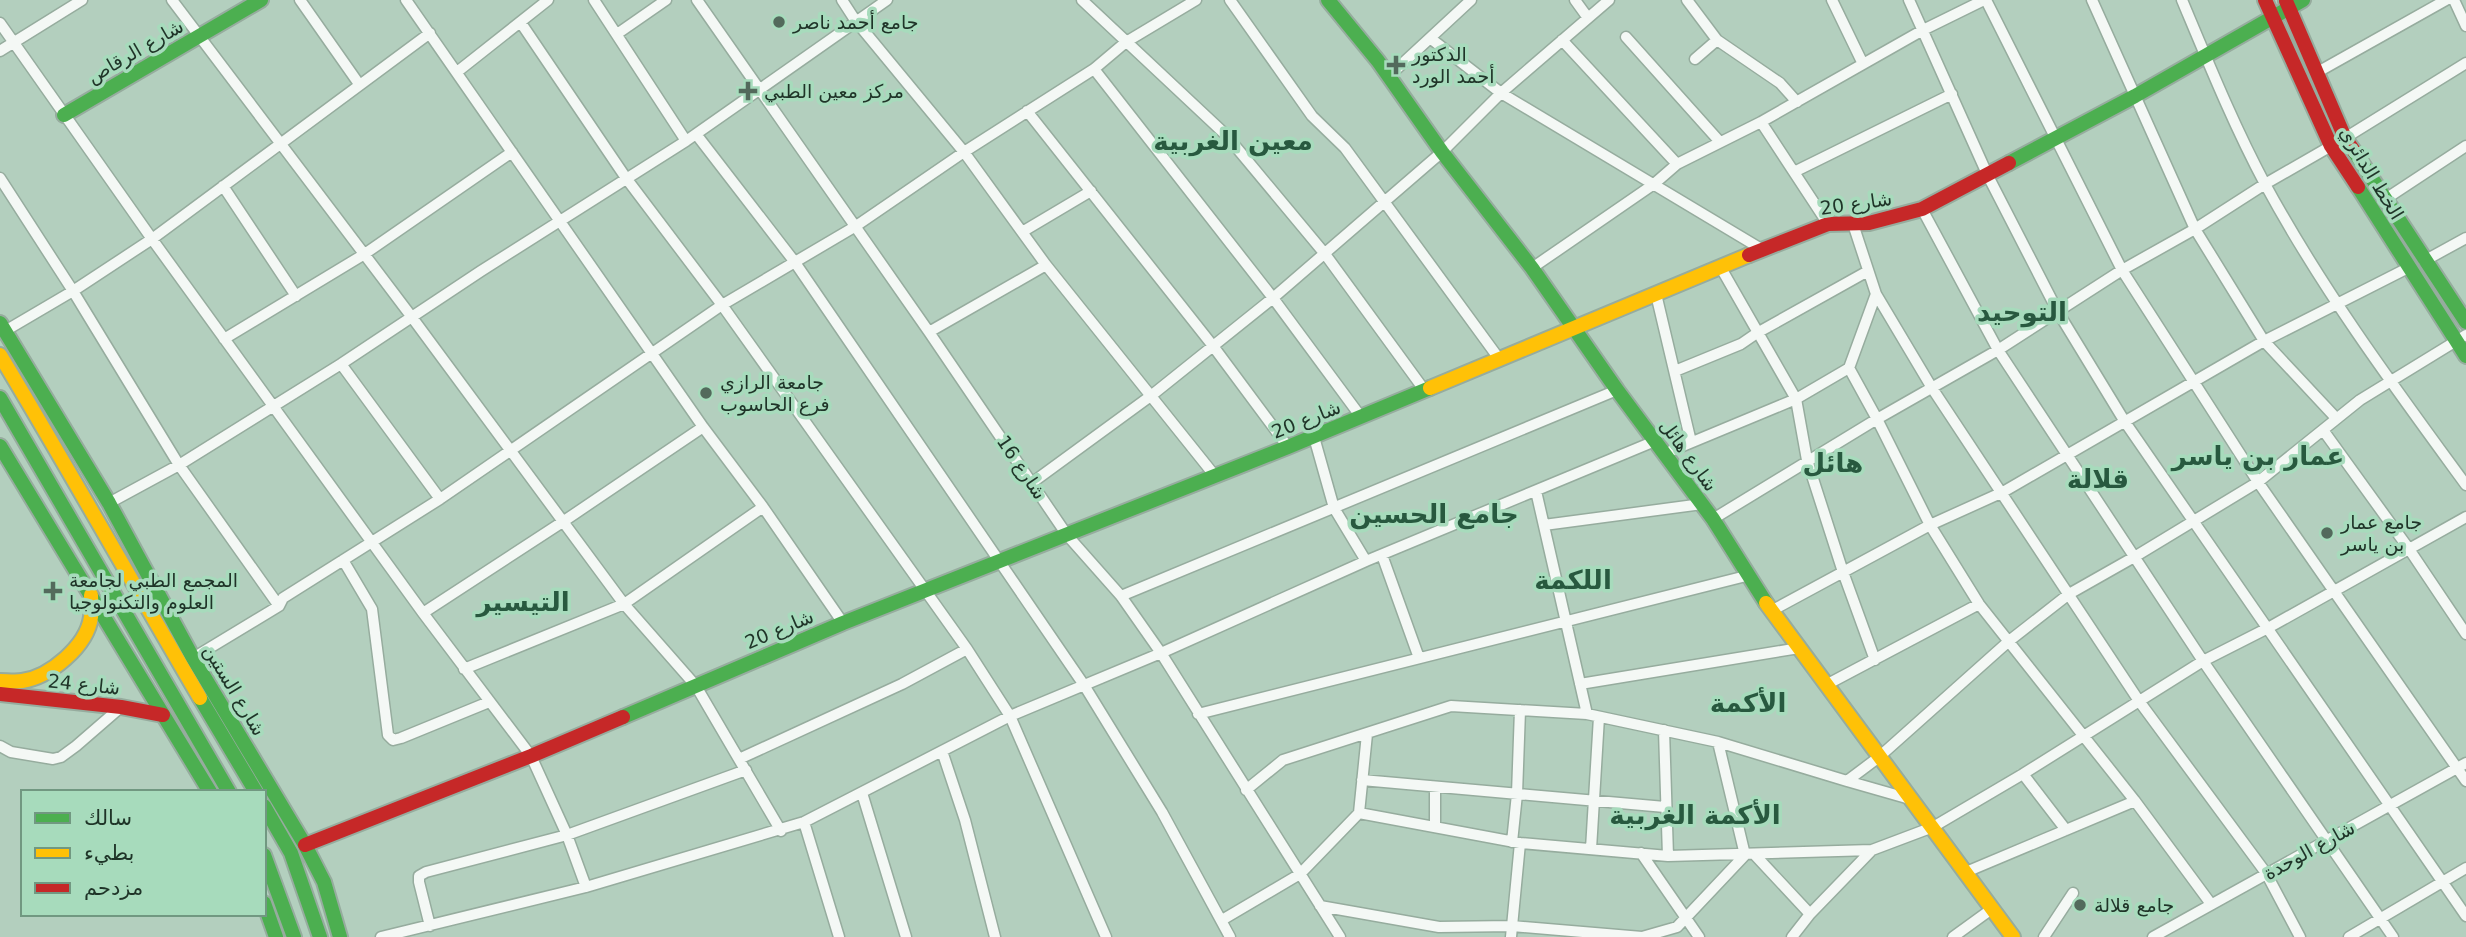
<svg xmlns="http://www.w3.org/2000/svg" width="2466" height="937" font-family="'DejaVu Sans',Vazirmatn,sans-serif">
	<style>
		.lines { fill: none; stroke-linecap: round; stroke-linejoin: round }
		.street-casing { stroke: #96ac9e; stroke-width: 13 }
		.fast-casing { stroke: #96ac9e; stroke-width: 18 }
		.slow-casing { stroke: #96ac9e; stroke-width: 18 }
		.jam-casing { stroke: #96ac9e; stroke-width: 18 }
		.street { stroke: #f4f8f5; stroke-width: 10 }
		.fast { stroke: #4caf50; stroke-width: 14 }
		.slow { stroke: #ffc107; stroke-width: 14 }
		.jam { stroke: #c62828; stroke-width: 14 }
		.poi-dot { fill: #536a5c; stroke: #a7dbbc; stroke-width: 2.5 }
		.labels { text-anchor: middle; stroke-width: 7; stroke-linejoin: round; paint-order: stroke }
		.poi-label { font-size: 19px; fill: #1f3428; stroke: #a7dbbc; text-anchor: start }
		.street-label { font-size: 19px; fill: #1f3428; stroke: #a7dbbc }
		.district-label { font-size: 26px; font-weight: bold; fill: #28593f; stroke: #a7dbbc }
	</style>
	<rect width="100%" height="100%" fill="#b3cfbe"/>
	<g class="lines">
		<defs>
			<path id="street" d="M172 0 411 316 624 604 696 686 781 831
				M300 0 359 84
				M406 0 703 427 763 507 843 623
				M594 0 686 141
				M697 0 929 332 1067 535 1121 596 1161 653 1340 937
				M842 0 855 20 964 152 1046 265 1215 476
				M1082 0 1226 135 1325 254 1425 391
				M1230 0 1312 116 1345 148 1500 360
				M1575 0 1588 18
				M1687 0 1717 40
				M1832 0 1863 64
				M1909 0 1988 176 2058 312 2125 422 2466 916
				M1986 0 2122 270 2258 482 2466 781
				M2092 0 2195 229 2264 341 2336 418
				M2182 0C2208 62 2234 126 2265 184 2323 291 2395 388 2466 485
				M2454 0 2466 26
				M0 23 152 239 423 613 531 756 567 835 586 887
				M521 23 626 178 722 305 967 649 1010 716 1106 937
				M617 34 666 0
				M1626 37 1720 142
				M1430 38 1501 93 1763 250
				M1562 40 1677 164
				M0 51 82 0
				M1695 59 1717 40 1780 83 1797 102
				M1094 69 1273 298 1361 417
				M457 72 548 0
				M2316 73 2446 0
				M1389 76 1471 0
				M1027 111 1213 346 1288 447
				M1761 122 1828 224
				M696 134 794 261 1084 685 1162 812 1230 937
				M1794 172 1952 94
				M0 178 73 291 179 465 279 606
				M223 186 296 296
				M2384 200 2466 146
				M1922 209 1998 350 2203 661 2393 937
				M1853 224 1876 294 1932 388 2139 701 2266 873 2300 937
				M1022 232 1091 191
				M2424 261 2466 238
				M1532 268 1654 184 1677 164 1761 122 1923 30 1984 0
				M1721 268 1796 399 1807 460 1843 572 1875 660
				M1656 294 1691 442
				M5 331 73 291 152 239 430 33
				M929 332 1046 265
				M224 339 363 255 512 152
				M341 364 440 499
				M1849 368 1877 419 1930 525 1979 604 2135 801 2211 904
				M1675 371 1741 344 1757 333 1868 271
				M2323 430 2409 549 2466 634
				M1314 437 1334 508 1366 561
				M1666 453 1796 399 1849 368 1876 294
				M1033 482 1152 395 1273 298 1442 152 1501 93 1609 0
				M1536 491 1587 714
				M109 503 179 465 341 364 481 271 686 141 887 0
				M1713 519 1877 419 1998 350 2122 270 2195 229 2265 184 2345 138 2466 63
				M1544 525 1702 504
				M1382 555 1419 658
				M343 560 372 609 388 735 393 740 401 738 489 702
				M1121 596 1617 390
				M1771 611 1930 525 2003 492 2264 341 2408 268
				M423 613 564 521 703 427
				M193 658 279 606 283 598 440 499 722 305 856 226 964 152 1094 69 1126 42 1196 0
				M464 669 624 604 763 507
				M1580 684 1799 648
				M1826 685 1979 604
				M1198 714 1750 575
				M1664 730 1668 856
				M0 746 11 752 53 759 61 757 76 746 121 707
				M942 751 965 820 995 937
				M739 759 902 684 967 649
				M2023 774 2066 830
				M1362 780 1665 807
				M1847 781 1910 799
				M1246 790 1283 760 1451 706 1587 714 1718 742 1847 781 1879 757 2009 641 2069 594 2136 556 2258 482 2360 400 2466 335
				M862 793 906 937
				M1359 813 1367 734
				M804 822 839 937
				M1435 827V787
				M1512 842 1517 794 1520 710
				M1591 849 1599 717
				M1641 853 1699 937
				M1755 855 1810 914
				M1966 872 2135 801
				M1320 906 1439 927 1512 926 1642 937 1677 927 1745 855 1718 742
				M1222 920 1300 874 1359 813 1520 843 1668 856 1872 850 1933 827 2023 774 2203 661 2268 628 2466 517
				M430 926 419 882V876L426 872 567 835 746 770
				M381 937 586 887 804 822 1010 716 1161 653 1366 561 1655 441
				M1511 937 1520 843
				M1792 937 1810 914 1872 850
				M1953 937 1993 908
				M2044 937 2073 893
				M2153 937 2466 763
				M2349 937 2466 868"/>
			<path id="fast" d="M1328 0 1378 61 1442 152 1532 268 1617 390 1713 519 1766 603
				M64 115 261 0
				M2354 151 2466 322
				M2009 163 2135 96 2303 0
				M2358 187 2466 356
				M0 323 109 503 193 658 305 845 324 882 340 937
				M0 398 229 792
				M0 446 210 792
				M200 698 256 792
				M623 717 843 623 1288 447 1430 388
				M264 806 291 853 320 937
				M264 855 294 937
				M264 903 276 937"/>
			<path id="slow" d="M0 355C68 468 133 584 200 698
				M1430 388 1749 255
				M1766 603 2013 937
				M0 681C7 681 15 682 22 681 50 677 87 646 91 617 92 610 91 602 91 595"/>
			<path id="jam" d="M2265 0 2331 146 2358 187
				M2286 1 2345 138 2354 151
				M1749 255 1828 224 1869 223 1922 209 2009 163
				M0 694 121 707 163 715
				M305 845 531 756 623 717"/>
		</defs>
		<use href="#street" class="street-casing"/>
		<use href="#fast" class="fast-casing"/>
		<use href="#slow" class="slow-casing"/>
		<use href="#jam" class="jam-casing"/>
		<use href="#street" class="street"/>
		<use href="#fast" class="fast"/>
		<use href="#slow" class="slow"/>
		<use href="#jam" class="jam"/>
	</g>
	<g class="poi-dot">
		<circle cx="779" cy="22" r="7"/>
		<path d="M1392.5 54.5h7v7h7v7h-7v7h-7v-7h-7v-7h7z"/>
		<path d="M744.5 80.5h7v7h7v7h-7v7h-7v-7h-7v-7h7z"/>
		<circle cx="706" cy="393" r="7"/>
		<circle cx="2327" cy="533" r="7"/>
		<path d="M49.5 580.5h7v7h7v7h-7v7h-7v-7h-7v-7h7z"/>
		<circle cx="2080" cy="905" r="7"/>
	</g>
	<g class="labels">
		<g class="poi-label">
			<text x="793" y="29">جامع أحمد ناصر</text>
			<text x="1412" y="61">الدكتور<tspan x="1412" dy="22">أحمد الورد</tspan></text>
			<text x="764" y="98">مركز معين الطبي</text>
			<text x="720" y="389">جامعة الرازي<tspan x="720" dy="22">فرع الحاسوب</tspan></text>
			<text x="2341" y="529">جامع عمار<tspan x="2341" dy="22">بن ياسر</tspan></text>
			<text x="69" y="587">المجمع الطبي لجامعة<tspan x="69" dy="22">العلوم والتكنولوجيا</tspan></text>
			<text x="2094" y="912">جامع قلالة</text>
		</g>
		<g class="street-label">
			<text transform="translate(135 51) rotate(-30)" y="7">شارع الرقاص</text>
			<text transform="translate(2372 173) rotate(59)" y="7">الخط الدائري</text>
			<text transform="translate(1856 203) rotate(-8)" y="7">شارع 20</text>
			<text transform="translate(1306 419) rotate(-22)" y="7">شارع 20</text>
			<text transform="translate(1689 455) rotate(54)" y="7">شارع هائل</text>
			<text transform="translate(1022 467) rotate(56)" y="7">شارع 16</text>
			<text transform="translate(779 629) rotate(-23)" y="7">شارع 20</text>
			<text transform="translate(84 684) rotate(6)" y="7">شارع 24</text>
			<text transform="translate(235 690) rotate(59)" y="7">شارع الستين</text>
			<text transform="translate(2309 850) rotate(-29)" y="7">شارع الوحدة</text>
		</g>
		<g class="district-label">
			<text x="1233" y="150">معين الغربية</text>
			<text x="2022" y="321">التوحيد</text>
			<text x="2258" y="465">عمار بن ياسر</text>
			<text x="1833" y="472">هائل</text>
			<text x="2098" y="488">قلالة</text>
			<text x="1434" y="523">جامع الحسين</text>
			<text x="1573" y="589">اللكمة</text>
			<text x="523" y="611">التيسير</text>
			<text x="1748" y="712">الأكمة</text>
			<text x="1695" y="824">الأكمة الغربية</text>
		</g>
	</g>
	<rect x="21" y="790" width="245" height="126" fill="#a7dbbc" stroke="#719881" stroke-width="2"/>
	<rect x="35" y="813" width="35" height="10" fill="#4caf50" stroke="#719881" stroke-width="2"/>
	<text x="84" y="825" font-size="21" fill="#1f3428">سالك</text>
	<rect x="35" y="848" width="35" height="10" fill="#ffc107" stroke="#719881" stroke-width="2"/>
	<text x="84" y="860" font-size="21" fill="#1f3428">بطيء</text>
	<rect x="35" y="883" width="35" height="10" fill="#c62828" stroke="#719881" stroke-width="2"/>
	<text x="84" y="895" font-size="21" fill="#1f3428">مزدحم</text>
</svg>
